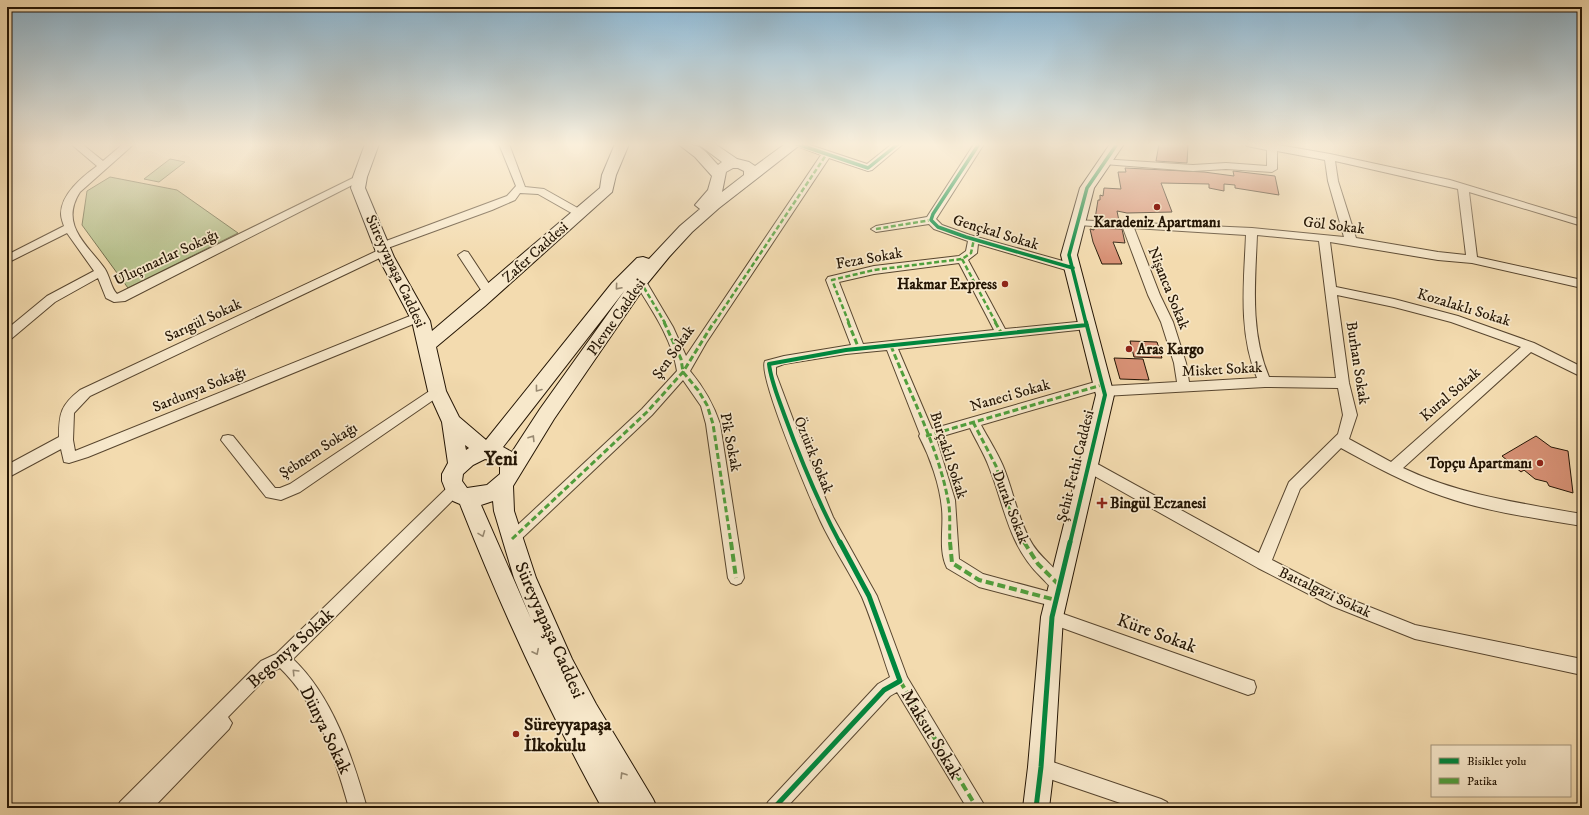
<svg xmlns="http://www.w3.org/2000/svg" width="1589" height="815" font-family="'IM FELL DW Pica',serif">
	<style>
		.green { fill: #b7c18d; stroke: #6e6b48 }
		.building { fill: #d69074; stroke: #241504 }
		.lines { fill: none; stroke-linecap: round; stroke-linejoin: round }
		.street-casing { stroke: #58462f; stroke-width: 2 }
		.secondary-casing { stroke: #241504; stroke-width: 2 }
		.street { fill: #f7e8cb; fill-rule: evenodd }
		.secondary { fill: #f7e8cb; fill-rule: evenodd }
		.quiet-far2 { stroke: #50a03d; stroke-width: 2.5; stroke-dasharray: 5 2.5; stroke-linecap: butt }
		.quiet-far1 { stroke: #50a03d; stroke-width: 3; stroke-dasharray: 6 3; stroke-linecap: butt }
		.quiet { stroke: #50a03d; stroke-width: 4; stroke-dasharray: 8 4; stroke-linecap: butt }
		.cycleway-far2-casing { stroke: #f7e8cb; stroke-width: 5.5 }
		.cycleway-far1-casing { stroke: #f7e8cb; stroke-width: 6 }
		.cycleway-casing { stroke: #f7e8cb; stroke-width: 8 }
		.cycleway-far2 { stroke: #00873e; stroke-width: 3.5 }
		.cycleway-far1 { stroke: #00873e; stroke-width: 4 }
		.cycleway { stroke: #00873e; stroke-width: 5 }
		.oneway { stroke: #988971 }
		.poi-dot { fill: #8f2418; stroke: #f7e8cb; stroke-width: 1.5 }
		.labels { text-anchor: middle; stroke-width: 3.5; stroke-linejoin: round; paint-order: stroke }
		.poi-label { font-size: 15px; font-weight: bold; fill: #241504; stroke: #f7e8cb; text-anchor: end }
		.street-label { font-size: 15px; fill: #241504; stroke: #f7e8cb }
		.near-street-label { font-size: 18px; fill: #241504; stroke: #f7e8cb }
		.near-poi-label { font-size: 18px; font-weight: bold; fill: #241504; stroke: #f7e8cb; text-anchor: start }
		.district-label { font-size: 19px; font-weight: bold; fill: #241504; stroke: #f7e8cb }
	</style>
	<rect width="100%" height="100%" fill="#f3dbaf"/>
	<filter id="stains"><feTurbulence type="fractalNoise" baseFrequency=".005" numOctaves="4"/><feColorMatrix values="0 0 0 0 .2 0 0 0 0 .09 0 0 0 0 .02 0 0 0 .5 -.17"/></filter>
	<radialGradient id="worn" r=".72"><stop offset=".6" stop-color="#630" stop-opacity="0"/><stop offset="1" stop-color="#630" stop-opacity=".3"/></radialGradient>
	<path class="green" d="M170 159 185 162 159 182 144 179Z
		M110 177 177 190 238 233 128 288 82 225 87 191Z"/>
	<path class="building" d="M1159 144H1188L1187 163 1156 161Z
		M1125 168 1204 172 1234 176 1233 171 1275 176 1279 195 1235 188V185L1224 184V191L1209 188V184L1161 183 1172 212 1127 213 1117 211 1119 221 1095 219 1098 200H1100V195L1103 196 1104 188 1121 189 1118 172H1126Z
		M1094 228 1122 229 1125 243 1113 242 1122 264H1102L1093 242 1090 229 1094 230Z
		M1130 341 1157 342 1162 358 1134 357Z
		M1114 358 1143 359 1149 380 1120 379Z
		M1536 436 1551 447 1568 451 1573 493 1549 486 1547 482 1535 479 1524 470 1521 472 1502 456Z"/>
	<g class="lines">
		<defs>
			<path id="street" d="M71 144H82L103 161 123 144H134L80 192C59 225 87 244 105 269 110 277 111 288 117 294L355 177H363L364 179 125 301 114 302 106 298 98 278 55 302 11 339 7 340V329L47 296 94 271 67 233 7 263V255L64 226C63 223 61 218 61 214 61 194 82 177 97 166Z
				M499 144H509L525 187 544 189 583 211 584 213 583 215H575L538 194 520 193 515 200 492 210 385 249 390 252 388 254 90 396 74 413 73 440 75 451 415 314H423L425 317 423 320 88 457 69 463 64 462 61 449 7 478V465L59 437C59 413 61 405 80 390L381 249 377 246 378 244 507 196 516 186Z
				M792 144H807L867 164 892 144H903L872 170 868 171 829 158 706 343 690 371C704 388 713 403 720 424L744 578 741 583 736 585 731 583 728 578 706 424 701 406 683 380 652 415 517 543 512 545 507 543 505 539 507 535 642 409 677 371C672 338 651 309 634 281L636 278H644L673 327 686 356 821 155Z
				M974 144H984L936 219 942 225 970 235 1077 265 1079 268 1073 272 978 244 977 253 968 260 1005 329 1087 321 1091 322 1093 325 1091 328 1087 329 898 349 932 429 1102 380 1106 382 1108 386 1177 382 1174 363 1161 322 1148 295 1123 228 1078 225 1074 224 1073 222 1074 220 1252 228 1344 237 1328 181 1325 160 1277 151V169L1272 172 1226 169 1193 171 1104 164 1101 163 1099 161 1101 159 1193 165 1226 163 1267 166V150L1247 146 1245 144H1273L1330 154 1450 180 1582 220V226L1469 192 1477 257 1582 280V288L1472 263 1438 260 1330 242 1336 287 1394 299 1458 316 1534 343 1582 367V377L1531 352 1403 468C1460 495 1520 503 1582 514V526C1535 518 1487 512 1442 496 1407 484 1374 466 1341 448L1300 489 1272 560 1342 596 1415 625 1582 659V675L1415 639 1332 606 1258 568 1082 469 1080 465 1082 461 1087 460 1092 461 1259 553 1289 482 1338 434 1343 415 1338 388 1265 387 1104 396 1099 394 1098 391 981 425C988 438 997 452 1003 466 1013 490 1017 516 1030 540 1039 558 1059 569 1067 585L1064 590 1059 592C1051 589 1046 582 1040 576 1008 544 1005 507 989 467 984 453 976 441 970 428L936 438 955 500 959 559 983 574 1061 595 1064 600 1061 605 1056 607 979 587 947 568C938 550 944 528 942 509 940 485 930 457 919 436L920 434 887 350 846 354 784 364 776 367V374L797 430 833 517 877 596 907 677 986 808H967L897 692 890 696 786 808H765L768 802 878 684 890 677C881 651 873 623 862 597 849 571 832 546 820 520 811 500 757 374 765 361L784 356 851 345 826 280 828 277 874 266 959 256 966 251 968 241 934 229 929 224 876 232 871 229 876 226 927 217ZM1335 161 1458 189 1466 255 1438 252 1356 238 1338 181ZM1134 228 1246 235C1244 283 1238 332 1257 378L1189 382 1186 363 1173 322 1160 295ZM1257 235 1319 241 1336 378 1269 377C1250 332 1255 284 1257 235ZM959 263 994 330 863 344 839 282 874 274ZM1337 295 1394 307 1451 322 1521 347 1391 462 1349 439 1357 415 1349 383Z
				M464 251 468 252 493 290 495 293 493 296H485L458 255Z
				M437 386 442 388 443 391 442 394 300 492 281 500 266 497 221 440 223 436 228 435 233 436 275 488H280L290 484Z
				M455 483 460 485 462 489 460 493 293 659C333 697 352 756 367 808H349C335 758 318 705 280 668L273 671 228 717 232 723 229 729 153 808H117L120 802 261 661 276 654 450 485Z
				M1052 610 1248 679 1254 681 1256 687 1254 693 1248 695 1046 622 1044 617 1046 612Z
				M1041 758 1161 799 1167 802 1170 808H1135L1041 776 1035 773 1032 767 1035 761Z"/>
			<path id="secondary" d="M365 144H379L367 177 365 188 394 257 430 321 432 331 600 188 602 175 615 144H629L616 175 612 192 485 306 436 347 446 391 459 417 486 440 612 283 637 258 643 257 649 259 680 226 700 209 695 205 708 190 712 176 695 157 678 144C702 144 702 148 718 165L722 162 698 144H715L737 159 749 162 755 166 785 144H801L719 208 692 232 669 257 646 285 554 419 513 486 514 511 536 578 572 659 596 704 653 799 657 808H602C548 710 501 608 460 504L453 501 448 496 442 481V474L448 463 442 422 428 391 412 321 378 257 351 188 353 177ZM738 168 744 171V175L722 192 726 172 733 168ZM625 290 540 409 512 452 503 447ZM465 445 469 448 466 450ZM485 459 495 461 500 464V474L487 485 467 488 462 481 463 474 473 465ZM493 501 494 511 514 578 531 619 481 505Z
				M1110 144H1124L1094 188 1077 255 1114 395 1063 617 1054 767 1049 808H1023L1028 767 1041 617 1096 395 1061 255 1080 188Z"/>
		</defs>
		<use href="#street" class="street-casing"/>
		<use href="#secondary" class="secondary-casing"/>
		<use href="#street" class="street"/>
		<use href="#secondary" class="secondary"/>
		<path class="quiet-far2" d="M876 229 931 220
			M962 259 996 323
			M640 281 665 323
			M714 323 826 155
			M849 323 832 280 874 270 962 259 971 253 974 239"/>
		<path class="quiet-far1" d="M664 322 681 359 683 372 698 390 707 405 713 424 731 543
			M848 322 859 349
			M995 322 1002 334
			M891 346C911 396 938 447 948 500 951 514 949 529 950 543
			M973 422 996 466 1013 521 1024 543
			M926 436 1102 385
			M512 539 647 412 683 372 714 322"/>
		<path class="quiet" d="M731 542 736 578
			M950 542 952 563 979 580 1056 600
			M1024 542 1038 564 1059 585
			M900 681 977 808"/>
		<defs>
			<path id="cycleway-far2" d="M797 144 868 168 898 144
				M979 144 933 214 931 220 938 227 966 237 1073 268
				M1086 323 1069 255 1087 188 1117 144"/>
			<path id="cycleway-far1" d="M840 543C818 502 800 458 784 414 778 397 771 381 769 364L846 350 1087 325
				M1070 543 1105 395 1086 322"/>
			<path id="cycleway" d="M774 808 884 690 900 681 869 596 840 542
				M1036 808 1041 767 1052 617 1070 542"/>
		</defs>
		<use href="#cycleway-far2" class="cycleway-far2-casing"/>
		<use href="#cycleway-far1" class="cycleway-far1-casing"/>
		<use href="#cycleway" class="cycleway-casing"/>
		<use href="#cycleway-far2" class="cycleway-far2"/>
		<use href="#cycleway-far1" class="cycleway-far1"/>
		<use href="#cycleway" class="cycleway"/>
	</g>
	<defs><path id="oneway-chevron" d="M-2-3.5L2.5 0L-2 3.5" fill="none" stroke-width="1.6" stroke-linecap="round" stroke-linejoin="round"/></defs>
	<g class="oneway">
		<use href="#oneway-chevron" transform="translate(618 287) rotate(131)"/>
		<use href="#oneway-chevron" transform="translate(538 389) rotate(128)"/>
		<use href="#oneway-chevron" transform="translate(532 438) rotate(-58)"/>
		<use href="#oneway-chevron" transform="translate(482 534) rotate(69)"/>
		<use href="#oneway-chevron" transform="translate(536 652) rotate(64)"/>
		<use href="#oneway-chevron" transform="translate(295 672) rotate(-134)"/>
		<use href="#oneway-chevron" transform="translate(623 775) rotate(-122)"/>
	</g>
	<linearGradient id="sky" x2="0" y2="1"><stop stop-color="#8ab6d3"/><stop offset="0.56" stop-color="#faefdb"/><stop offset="1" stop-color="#faefdb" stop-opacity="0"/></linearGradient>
	<rect width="1589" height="258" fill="url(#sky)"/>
	<g class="poi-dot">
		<circle cx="1157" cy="207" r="4"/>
		<circle cx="1005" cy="284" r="4"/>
		<circle cx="1129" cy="349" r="4"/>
		<circle cx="1540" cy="463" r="4"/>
		<path d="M1100 497h4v4h4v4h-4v4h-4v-4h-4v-4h4z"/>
		<circle cx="516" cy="734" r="4"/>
	</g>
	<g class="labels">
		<g class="poi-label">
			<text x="1157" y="227" text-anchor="middle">Karadeniz Apartmanı</text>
			<text x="997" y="289">Hakmar Express</text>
			<text x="1137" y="354" text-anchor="start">Aras Kargo</text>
			<text x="1532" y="468">Topçu Apartmanı</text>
			<text x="1110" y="508" text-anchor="start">Bingül Eczanesi</text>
		</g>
		<g class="street-label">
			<text transform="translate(1334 225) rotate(7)" y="5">Göl Sokak</text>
			<text transform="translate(996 232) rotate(17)" y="5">Gençkal Sokak</text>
			<text transform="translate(535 252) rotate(-42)" y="5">Zafer Caddesi</text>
			<text transform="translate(166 257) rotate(-25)" y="5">Uluçınarlar Sokağı</text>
			<text transform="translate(869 258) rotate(-10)" y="5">Feza Sokak</text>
			<text transform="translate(396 271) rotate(65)" y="5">Süreyyapaşa Caddesi</text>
			<text transform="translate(1169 288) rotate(68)" y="5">Nişanca Sokak</text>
			<text transform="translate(1464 307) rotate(17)" y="5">Kozalaklı Sokak</text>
			<text transform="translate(616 317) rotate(-55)" y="5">Plevne Caddesi</text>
			<text transform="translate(203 320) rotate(-25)" y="5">Sarıgül Sokak</text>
			<text transform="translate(673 352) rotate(-55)" y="5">Şen Sokak</text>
			<text transform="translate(1358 363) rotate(81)" y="5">Burhan Sokak</text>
			<text transform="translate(1222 369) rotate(-3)" y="5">Misket Sokak</text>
			<text transform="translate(199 389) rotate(-22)" y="5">Sardunya Sokağı</text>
			<text transform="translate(1450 394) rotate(-41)" y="5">Kural Sokak</text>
			<text transform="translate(1010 395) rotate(-16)" y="5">Naneci Sokak</text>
			<text transform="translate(731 442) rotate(79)" y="5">Pik Sokak</text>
			<text transform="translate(318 450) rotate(-33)" y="5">Şebnem Sokağı</text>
			<text transform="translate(814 455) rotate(68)" y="5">Öztürk Sokak</text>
			<text transform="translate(949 455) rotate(72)" y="5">Burçaklı Sokak</text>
			<text transform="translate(1075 466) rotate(-76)" y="5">Şehit Fethi Caddesi</text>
			<text transform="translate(1011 507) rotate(69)" y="5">Durak Sokak</text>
			<text transform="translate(1325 592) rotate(25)" y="5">Battalgazi Sokak</text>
		</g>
		<g class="near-street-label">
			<text transform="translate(550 630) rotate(66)" y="6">Süreyyapaşa Caddesi</text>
			<text transform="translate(1157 633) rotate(20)" y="6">Küre Sokak</text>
			<text transform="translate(290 648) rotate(-42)" y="6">Begonya Sokak</text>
			<text transform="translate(326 730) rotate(64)" y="6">Dünya Sokak</text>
			<text transform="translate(932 734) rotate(59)" y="6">Maksut Sokak</text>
		</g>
		<g class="near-poi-label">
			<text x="524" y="730">Süreyyapaşa<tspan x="524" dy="21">İlkokulu</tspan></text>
		</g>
		<g class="district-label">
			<text x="501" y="465">Yeni</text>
		</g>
	</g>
	<rect width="1589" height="815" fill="none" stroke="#f3dbaf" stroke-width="24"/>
	<rect x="8" y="8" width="1573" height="799" fill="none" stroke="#241504" stroke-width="2"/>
	<rect x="12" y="12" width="1565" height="791" fill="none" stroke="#241504"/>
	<rect x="1431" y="745" width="140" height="52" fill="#f7e8cb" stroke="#a3947b"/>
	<rect x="1439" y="758" width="20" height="6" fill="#00873e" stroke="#a3947b"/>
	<text x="1467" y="765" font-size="12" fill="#241504">Bisiklet yolu</text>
	<rect x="1439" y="778" width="20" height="6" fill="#50a03d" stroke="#a3947b"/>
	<text x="1467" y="785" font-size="12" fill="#241504">Patika</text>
	<rect width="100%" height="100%" filter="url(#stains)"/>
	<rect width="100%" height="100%" fill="url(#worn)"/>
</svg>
